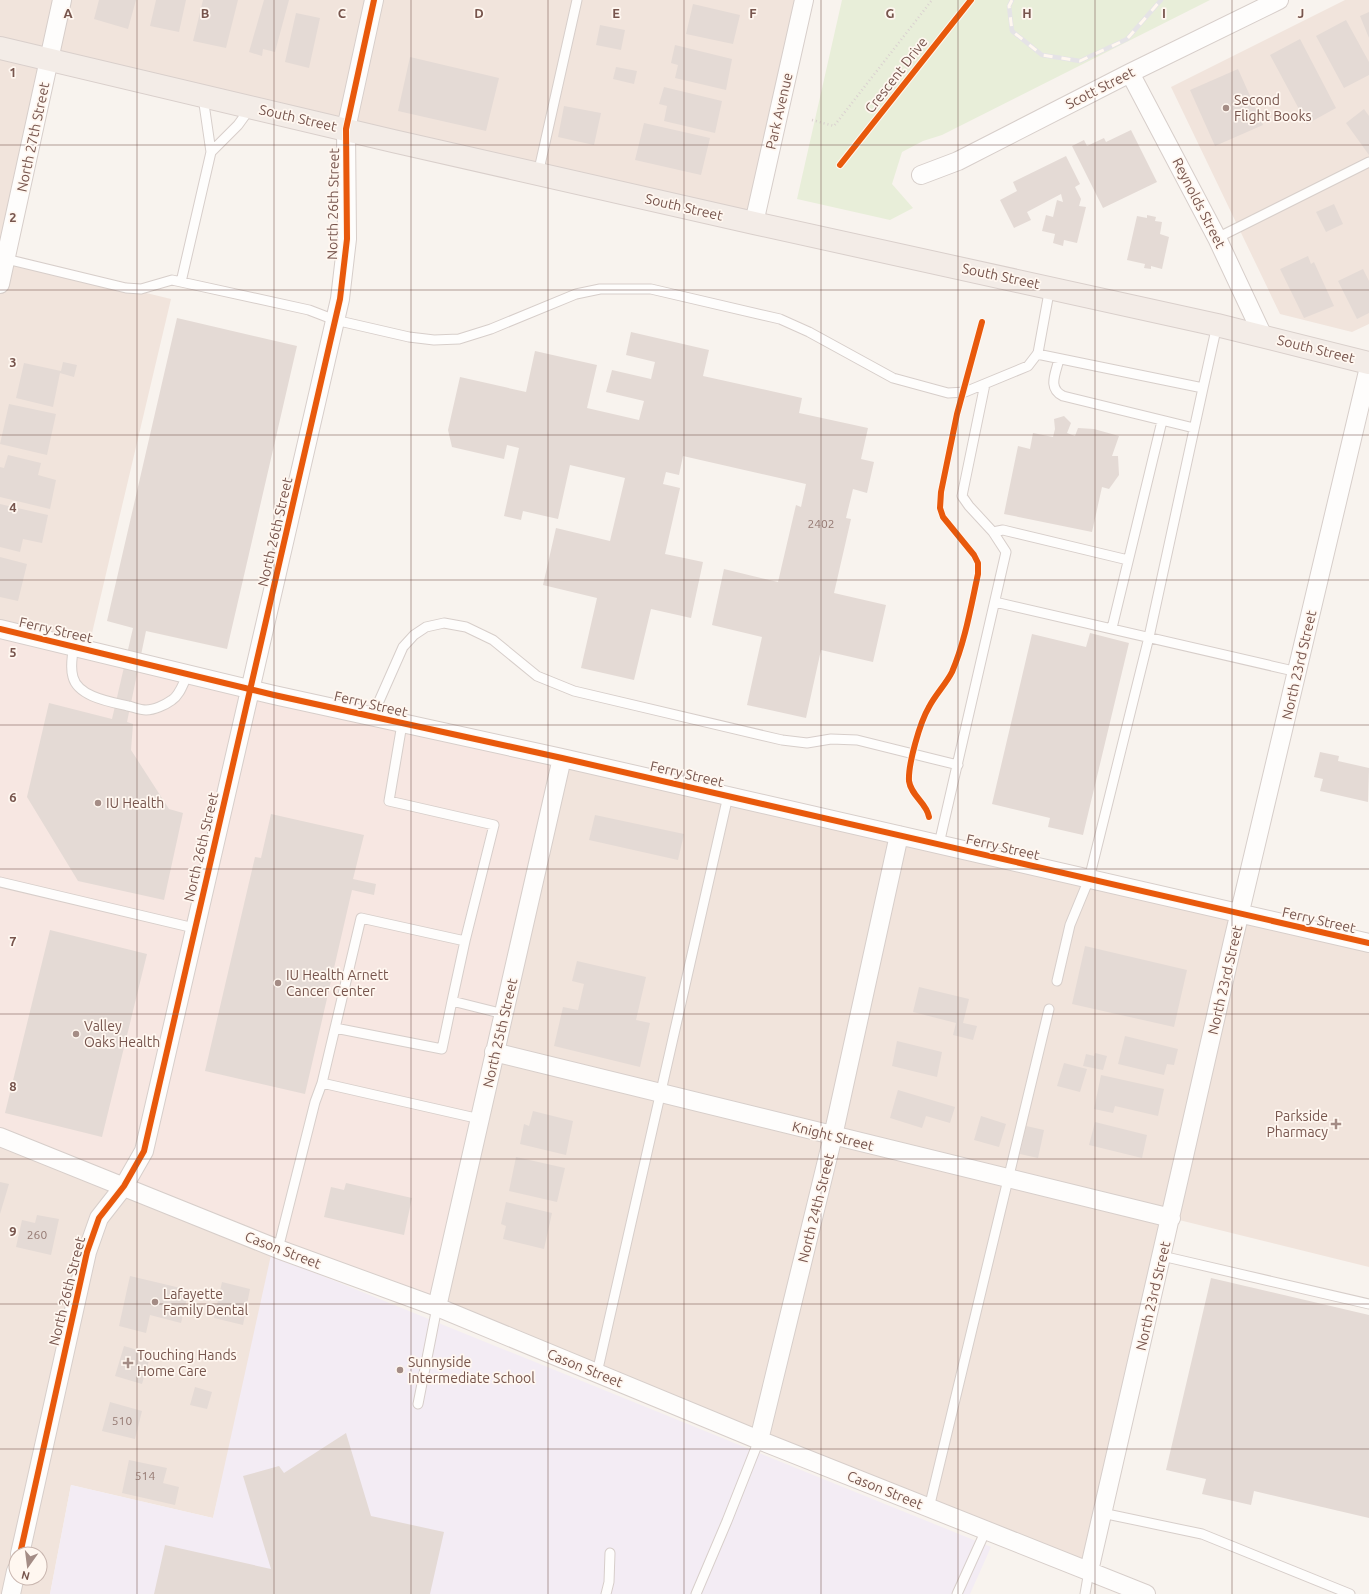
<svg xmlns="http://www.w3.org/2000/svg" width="1369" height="1594" font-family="Ubuntu,sans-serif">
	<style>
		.residential { fill: #f1e4dc; fill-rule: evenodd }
		.commercial { fill: #f7e7e2 }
		.education { fill: #f3ecf4 }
		.green { fill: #e8eed9 }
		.building { fill: #e4dad5 }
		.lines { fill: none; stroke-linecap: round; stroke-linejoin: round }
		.service-casing { stroke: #d7ceca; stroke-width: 11 }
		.minor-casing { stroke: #d7ceca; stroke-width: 20 }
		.primary-casing { stroke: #d9cfcb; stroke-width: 24 }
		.path { stroke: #dad1d0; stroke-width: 2.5; stroke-dasharray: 1 3; stroke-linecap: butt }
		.service { stroke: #fefdfc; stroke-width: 9 }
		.minor { stroke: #fefdfc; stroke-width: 18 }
		.primary { stroke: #f3ece7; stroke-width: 22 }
		.rail-casing { stroke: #e5e3e6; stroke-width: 4.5 }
		.rail { stroke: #fff7f0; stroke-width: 3; stroke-dasharray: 9; stroke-linecap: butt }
		.cycleway-casing { stroke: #fff7f0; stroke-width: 8 }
		.cycleway { stroke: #e8590c; stroke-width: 6 }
		.grid { fill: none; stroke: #77554d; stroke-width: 1; stroke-opacity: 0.55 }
		.poi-dot { fill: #a48c85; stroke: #fff7f0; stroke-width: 1.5 }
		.labels { text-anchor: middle; stroke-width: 3.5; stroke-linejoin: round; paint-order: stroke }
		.number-label { font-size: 12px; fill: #947871 }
		.street-label { font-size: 14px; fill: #77554d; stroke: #fff7f0 }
		.poi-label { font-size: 14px; fill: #77554d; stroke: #fff7f0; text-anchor: start }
		.grid-label { font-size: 13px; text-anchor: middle; font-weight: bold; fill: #77554d; stroke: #fff7f0; stroke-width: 3.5; stroke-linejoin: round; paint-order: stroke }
	</style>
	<rect width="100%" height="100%" fill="#f8f3ee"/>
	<path class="residential" d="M0 0H804L754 223 49 60 6 259 171 299 88 650 0 629Z
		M1345 0H1369V324L1352 332 1280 314 1171 87Z
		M562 758 1369 943V1267L1171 1218 1089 1571 437 1307Z
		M0 1137 278 1249 213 1518 71 1485 50 1594H0ZM16 1554H40V1578H16Z"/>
	<path class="commercial" d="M0 629 562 758 437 1307 0 1137Z"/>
	<path class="education" d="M271 1255 991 1547 970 1594H50L71 1485 213 1518Z"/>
	<path class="green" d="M842 0H1210L942 135 923 141 902 152 892 184 913 208 890 220 797 199Z"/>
	<path class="building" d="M99 0H136L128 29 94 19Z
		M156 0H186L179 32 150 26Z
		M203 0H238L226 48 193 41Z
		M264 0H289L275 52 263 49 262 56 249 52Z
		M693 4 740 15 733 44 686 34Z
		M1369 12V38L1360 16Z
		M296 13 320 18 309 68 285 62Z
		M1346 20 1369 62V75L1344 88 1316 36Z
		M600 25 625 30 621 50 596 45Z
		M1300 39 1336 108 1307 124 1270 55Z
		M675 45 732 59 726 90 675 78 678 65 671 63Z
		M410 57 499 78 486 131 398 111Z
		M616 67 637 71 634 84 613 79Z
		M1238 69 1263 125 1215 146 1190 90Z
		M664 87 722 101 715 133 664 121 667 106 659 104Z
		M564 106 601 113 594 145 558 137Z
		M1364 109 1369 116V155L1346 123Z
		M644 123 710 138 701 175 635 160Z
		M1131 130 1157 182 1103 208 1072 146 1084 140 1087 146 1104 138 1106 142Z
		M1066 156 1080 184 1075 187 1081 199 1079 206 1086 207 1077 243 1064 240 1063 246 1053 243 1055 234 1042 231 1046 215 1053 217 1057 200 1063 202 1061 194 1027 212 1031 220 1014 228 1000 200 1017 191 1013 182Z
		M1334 204 1343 224 1326 232 1316 212Z
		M1147 215 1156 217 1155 221 1162 222 1160 234 1169 237 1162 269 1151 266V269L1144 268 1145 264 1127 260 1137 216 1147 218Z
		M1308 256 1311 264 1314 262 1334 306 1304 318 1280 269Z
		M1363 269 1369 281V313L1357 319 1338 281Z
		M177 318 297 346 227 649 146 631 127 722 133 724 131 750 169 809 183 813 164 900 78 881 27 797 49 703 112 719 133 628 107 621Z
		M631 332 709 350 703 376 802 398 799 413 868 428 861 459 874 462 867 493 853 489 846 518 851 519 834 593 886 605 873 662 821 650 806 718 747 705 762 637 712 625 724 569 778 582 796 505 801 507 806 484 683 456 679 475 666 472 663 484 680 488 665 554 703 562 691 618 651 609 634 680 581 668 597 598 543 585 556 528 610 541 625 478 570 465 558 519 523 511 521 520 504 516 519 448 507 445 504 459 452 447 448 430 460 377 526 392 535 351 597 365 587 408 639 420 644 401 606 392 612 370 651 379 655 362 626 355Z
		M63 362 77 365 74 377 60 373 53 407 16 398 24 363 61 371Z
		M9 404 56 414 47 455 0 444Z
		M1064 416 1071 423 1067 433 1075 436 1078 428 1094 429 1119 436 1112 456H1118L1119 475 1109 489 1102 487 1092 532 1004 514 1018 446 1030 449 1033 433 1053 437 1055 429 1054 419Z
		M8 455 41 463 38 475 56 480 50 509 0 497V467L4 468Z
		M0 504 48 515 42 543 23 539 20 552 0 547Z
		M0 557 27 564 18 601 0 597Z
		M1090 633 1129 643 1083 835 1048 827 1050 818 992 804 1032 634 1086 647Z
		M1320 752 1339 756 1338 761 1369 768 1368 802 1320 791 1323 779 1314 777Z
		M271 814 364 835 353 879 376 884 374 895 352 890 305 1094 205 1071 255 857 261 858Z
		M595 815 684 834 678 860 589 840Z
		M50 930 147 954 102 1137 5 1113Z
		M1085 946 1187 970 1174 1027 1072 1004Z
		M577 961 646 977 636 1020 650 1023 640 1067 554 1046 563 1007 578 1010 584 984 572 981Z
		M919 987 969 999 963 1023 977 1026 973 1040 953 1035 956 1023 913 1012Z
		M1125 1036 1178 1049 1174 1065 1167 1064 1164 1075 1118 1064Z
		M897 1041 942 1052 937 1077 892 1066Z
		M1095 1053 1107 1056 1103 1070 1083 1066 1086 1054 1094 1056Z
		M1064 1063 1087 1069 1080 1092 1057 1086Z
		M1101 1075 1164 1089 1158 1116 1115 1106 1113 1113 1094 1109Z
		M898 1090 955 1107 950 1123 926 1116 922 1128 890 1118Z
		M533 1111 573 1121 566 1155 520 1144 524 1124 529 1126Z
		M981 1116 1006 1124 999 1147 974 1140Z
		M1095 1122 1147 1135 1142 1158 1089 1145Z
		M1026 1126 1044 1130 1038 1158 1020 1154Z
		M516 1157 565 1168 557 1202 509 1191Z
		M0 1182 9 1184 0 1214Z
		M346 1183 412 1198 404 1235 324 1217 331 1187 344 1190Z
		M506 1202 552 1213 544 1249 503 1239 506 1226 501 1224Z
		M37 1215 59 1219 51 1255 16 1247 22 1220 35 1223Z
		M130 1276 189 1290 181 1323 150 1315 146 1333 119 1326Z
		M1211 1278 1369 1315V1518L1254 1491 1251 1505 1202 1494 1206 1479 1166 1470Z
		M222 1282 250 1289 243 1325 214 1318Z
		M124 1346 151 1354 142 1384 115 1376Z
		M195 1387 212 1392 207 1409 190 1405Z
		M110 1402 142 1411 135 1439 102 1431Z
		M346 1433 371 1516 444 1532 430 1594H154L165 1545 271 1569 243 1476 279 1466 284 1473Z
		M129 1460 167 1468 163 1483 179 1487 175 1505 122 1493Z"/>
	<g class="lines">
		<defs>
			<path id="service" d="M203 97 211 152 238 125 251 107
				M538 174 577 0
				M1217 238 1369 162
				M6 259 126 288 141 289 172 280 309 310 335 320 409 337 434 340 459 339 491 329 576 294 600 289H651L780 319 809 332 893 378 948 393 965 392 1028 366 1038 353 1050 287
				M181 282 211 152
				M1037 354 1203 388 1217 325
				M1059 359C1056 373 1047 388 1063 396L1194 428
				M993 532 1003 530 1128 560
				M995 602 1298 672
				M1112 628 1162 421
				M74 646C72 656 70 667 73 677 78 697 111 702 128 706 133 707 140 710 146 710 154 710 165 705 172 700 180 695 183 683 188 674
				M372 717 403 647 414 635 426 627 444 623 466 627 493 640 537 676 574 691 782 740 807 743 831 739 857 740 958 765
				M402 724 389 801 494 825 465 941
				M939 844 1006 552 993 532 969 506 962 496 985 384
				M0 882 194 928
				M1057 981 1070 925 1089 879 1149 637 1203 388
				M335 1028 442 1049 452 1001
				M480 1119 322 1083 361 918 465 941 452 1001 504 1014
				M278 1249 315 1102 322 1083
				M1162 1256 1369 1304
				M597 1373 728 796
				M418 1404 437 1307
				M929 1508 1049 1009
				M1102 1513 1202 1534 1350 1594
				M606 1594 609 1582 610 1553
				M696 1594 727 1521 759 1440
				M957 1594 986 1530
				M1085 1594 1089 1571"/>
			<path id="minor" d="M1130 73 1217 238 1263 336
				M921 175 958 161 1130 73 1279 0
				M754 223 804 0
				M0 284 62 0
				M0 629 274 695 562 758 1369 943
				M494 1052 1171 1218
				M0 1137 278 1249 437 1307 759 1440 1146 1594
				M437 1307 562 758
				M759 1440 833 1136 899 835
				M20 1554 87 1252 99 1218 124 1186 144 1151 340 299 347 239 346 129 374 0
				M1089 1571C1138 1361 1185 1151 1233 941 1278 749 1325 558 1369 367
				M11 1594 16 1571"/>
			<path id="primary" d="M0 48 393 141 754 223 1217 325 1369 363"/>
		</defs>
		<use href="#service" class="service-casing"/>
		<use href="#minor" class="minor-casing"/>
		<use href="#primary" class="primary-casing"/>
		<path class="path" d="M812 120 834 126 932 0"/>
		<use href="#service" class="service"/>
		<use href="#minor" class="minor"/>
		<use href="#primary" class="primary"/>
		<defs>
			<path id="rail" d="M1012 0 1009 6 1012 31 1042 55 1080 61 1127 39 1161 0"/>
		</defs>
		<use href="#rail" class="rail-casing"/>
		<use href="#rail" class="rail"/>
		<defs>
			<path id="cycleway" d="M840 165 971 0
				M0 629 274 695 562 758 1369 943
				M929 817C927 803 911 796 909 781 908 764 920 722 929 707 935 695 946 684 952 672 965 642 971 606 978 574V563L974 555 943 517 940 508 941 492 957 414 982 322
				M20 1554 87 1252 99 1218 124 1186 144 1151 340 299 347 239 346 129 374 0"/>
		</defs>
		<use href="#cycleway" class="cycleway-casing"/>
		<use href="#cycleway" class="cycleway"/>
	</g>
	<path class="grid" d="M137 0V1594M274 0V1594M411 0V1594M548 0V1594M684 0V1594M821 0V1594M958 0V1594M1095 0V1594M1232 0V1594M0 145H1369M0 290H1369M0 435H1369M0 580H1369M0 725H1369M0 869H1369M0 1014H1369M0 1159H1369M0 1304H1369M0 1449H1369"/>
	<g class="poi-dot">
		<circle cx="1226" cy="108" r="4"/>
		<circle cx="98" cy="803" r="4"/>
		<circle cx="278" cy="983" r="4"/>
		<circle cx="76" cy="1034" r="4"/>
		<path d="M1334 1118h4v4h4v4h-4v4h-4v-4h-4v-4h4z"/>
		<circle cx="155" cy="1302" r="4"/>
		<path d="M126 1357h4v4h4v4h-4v4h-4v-4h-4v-4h4z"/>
		<circle cx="400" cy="1370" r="4"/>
	</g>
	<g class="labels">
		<g class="number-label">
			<text x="821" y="528">2402</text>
			<text x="37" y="1239">260</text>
			<text x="122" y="1425">510</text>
			<text x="145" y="1480">514</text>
		</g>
		<g class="street-label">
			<text transform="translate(896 75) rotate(-52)" y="5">Crescent Drive</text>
			<text transform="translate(1100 88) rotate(-27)" y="5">Scott Street</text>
			<text transform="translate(779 111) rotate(-77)" y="5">Park Avenue</text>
			<text transform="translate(298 118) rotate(13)" y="5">South Street</text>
			<text transform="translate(33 137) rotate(-78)" y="5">North 27th Street</text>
			<text transform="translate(1199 203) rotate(63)" y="5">Reynolds Street</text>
			<text transform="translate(333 204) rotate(-89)" y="5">North 26th Street</text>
			<text transform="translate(684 207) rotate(13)" y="5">South Street</text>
			<text transform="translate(1001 276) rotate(12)" y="5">South Street</text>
			<text transform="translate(1316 349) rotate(14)" y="5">South Street</text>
			<text transform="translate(275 532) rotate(-77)" y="5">North 26th Street</text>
			<text transform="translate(56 630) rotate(13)" y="5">Ferry Street</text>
			<text transform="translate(1299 665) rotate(-77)" y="5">North 23rd Street</text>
			<text transform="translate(371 704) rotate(13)" y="5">Ferry Street</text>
			<text transform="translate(687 774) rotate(13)" y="5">Ferry Street</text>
			<text transform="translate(201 847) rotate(-77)" y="5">North 26th Street</text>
			<text transform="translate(1003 847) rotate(13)" y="5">Ferry Street</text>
			<text transform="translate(1319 920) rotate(13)" y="5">Ferry Street</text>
			<text transform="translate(1225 980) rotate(-77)" y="5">North 23rd Street</text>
			<text transform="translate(500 1033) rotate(-77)" y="5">North 25th Street</text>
			<text transform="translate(833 1136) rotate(14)" y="5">Knight Street</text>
			<text transform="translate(816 1208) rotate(-76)" y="5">North 24th Street</text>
			<text transform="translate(283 1250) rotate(21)" y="5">Cason Street</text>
			<text transform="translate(67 1291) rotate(-76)" y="5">North 26th Street</text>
			<text transform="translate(1153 1296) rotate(-77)" y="5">North 23rd Street</text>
			<text transform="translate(585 1368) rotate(22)" y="5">Cason Street</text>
			<text transform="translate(885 1490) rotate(22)" y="5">Cason Street</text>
		</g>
		<g class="poi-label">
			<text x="1234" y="105">Second<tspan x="1234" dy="16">Flight Books</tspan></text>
			<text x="106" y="808">IU Health</text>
			<text x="286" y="980">IU Health Arnett<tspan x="286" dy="16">Cancer Center</tspan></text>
			<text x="84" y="1031">Valley<tspan x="84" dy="16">Oaks Health</tspan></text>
			<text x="1328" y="1121" text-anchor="end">Parkside<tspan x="1328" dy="16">Pharmacy</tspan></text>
			<text x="163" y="1299">Lafayette<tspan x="163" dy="16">Family Dental</tspan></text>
			<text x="137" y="1360">Touching Hands<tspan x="137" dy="16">Home Care</tspan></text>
			<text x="408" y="1367">Sunnyside<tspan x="408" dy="16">Intermediate School</tspan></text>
		</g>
	</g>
	<g class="grid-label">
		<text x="68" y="18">A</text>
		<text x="205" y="18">B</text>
		<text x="342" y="18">C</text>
		<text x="479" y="18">D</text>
		<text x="616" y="18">E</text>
		<text x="753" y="18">F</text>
		<text x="890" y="18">G</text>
		<text x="1027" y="18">H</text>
		<text x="1164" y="18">I</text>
		<text x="1301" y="18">J</text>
		<text x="13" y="77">1</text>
		<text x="13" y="222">2</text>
		<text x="13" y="367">3</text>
		<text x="13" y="512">4</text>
		<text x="13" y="657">5</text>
		<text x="13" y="802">6</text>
		<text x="13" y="946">7</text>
		<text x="13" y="1091">8</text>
		<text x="13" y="1236">9</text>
	</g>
	<g transform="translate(28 1566) rotate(194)"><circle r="19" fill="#fff7f0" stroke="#c9b6af"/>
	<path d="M0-3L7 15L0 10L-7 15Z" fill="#a48c85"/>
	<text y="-6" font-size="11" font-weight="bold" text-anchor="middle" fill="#77554d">N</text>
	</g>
</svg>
